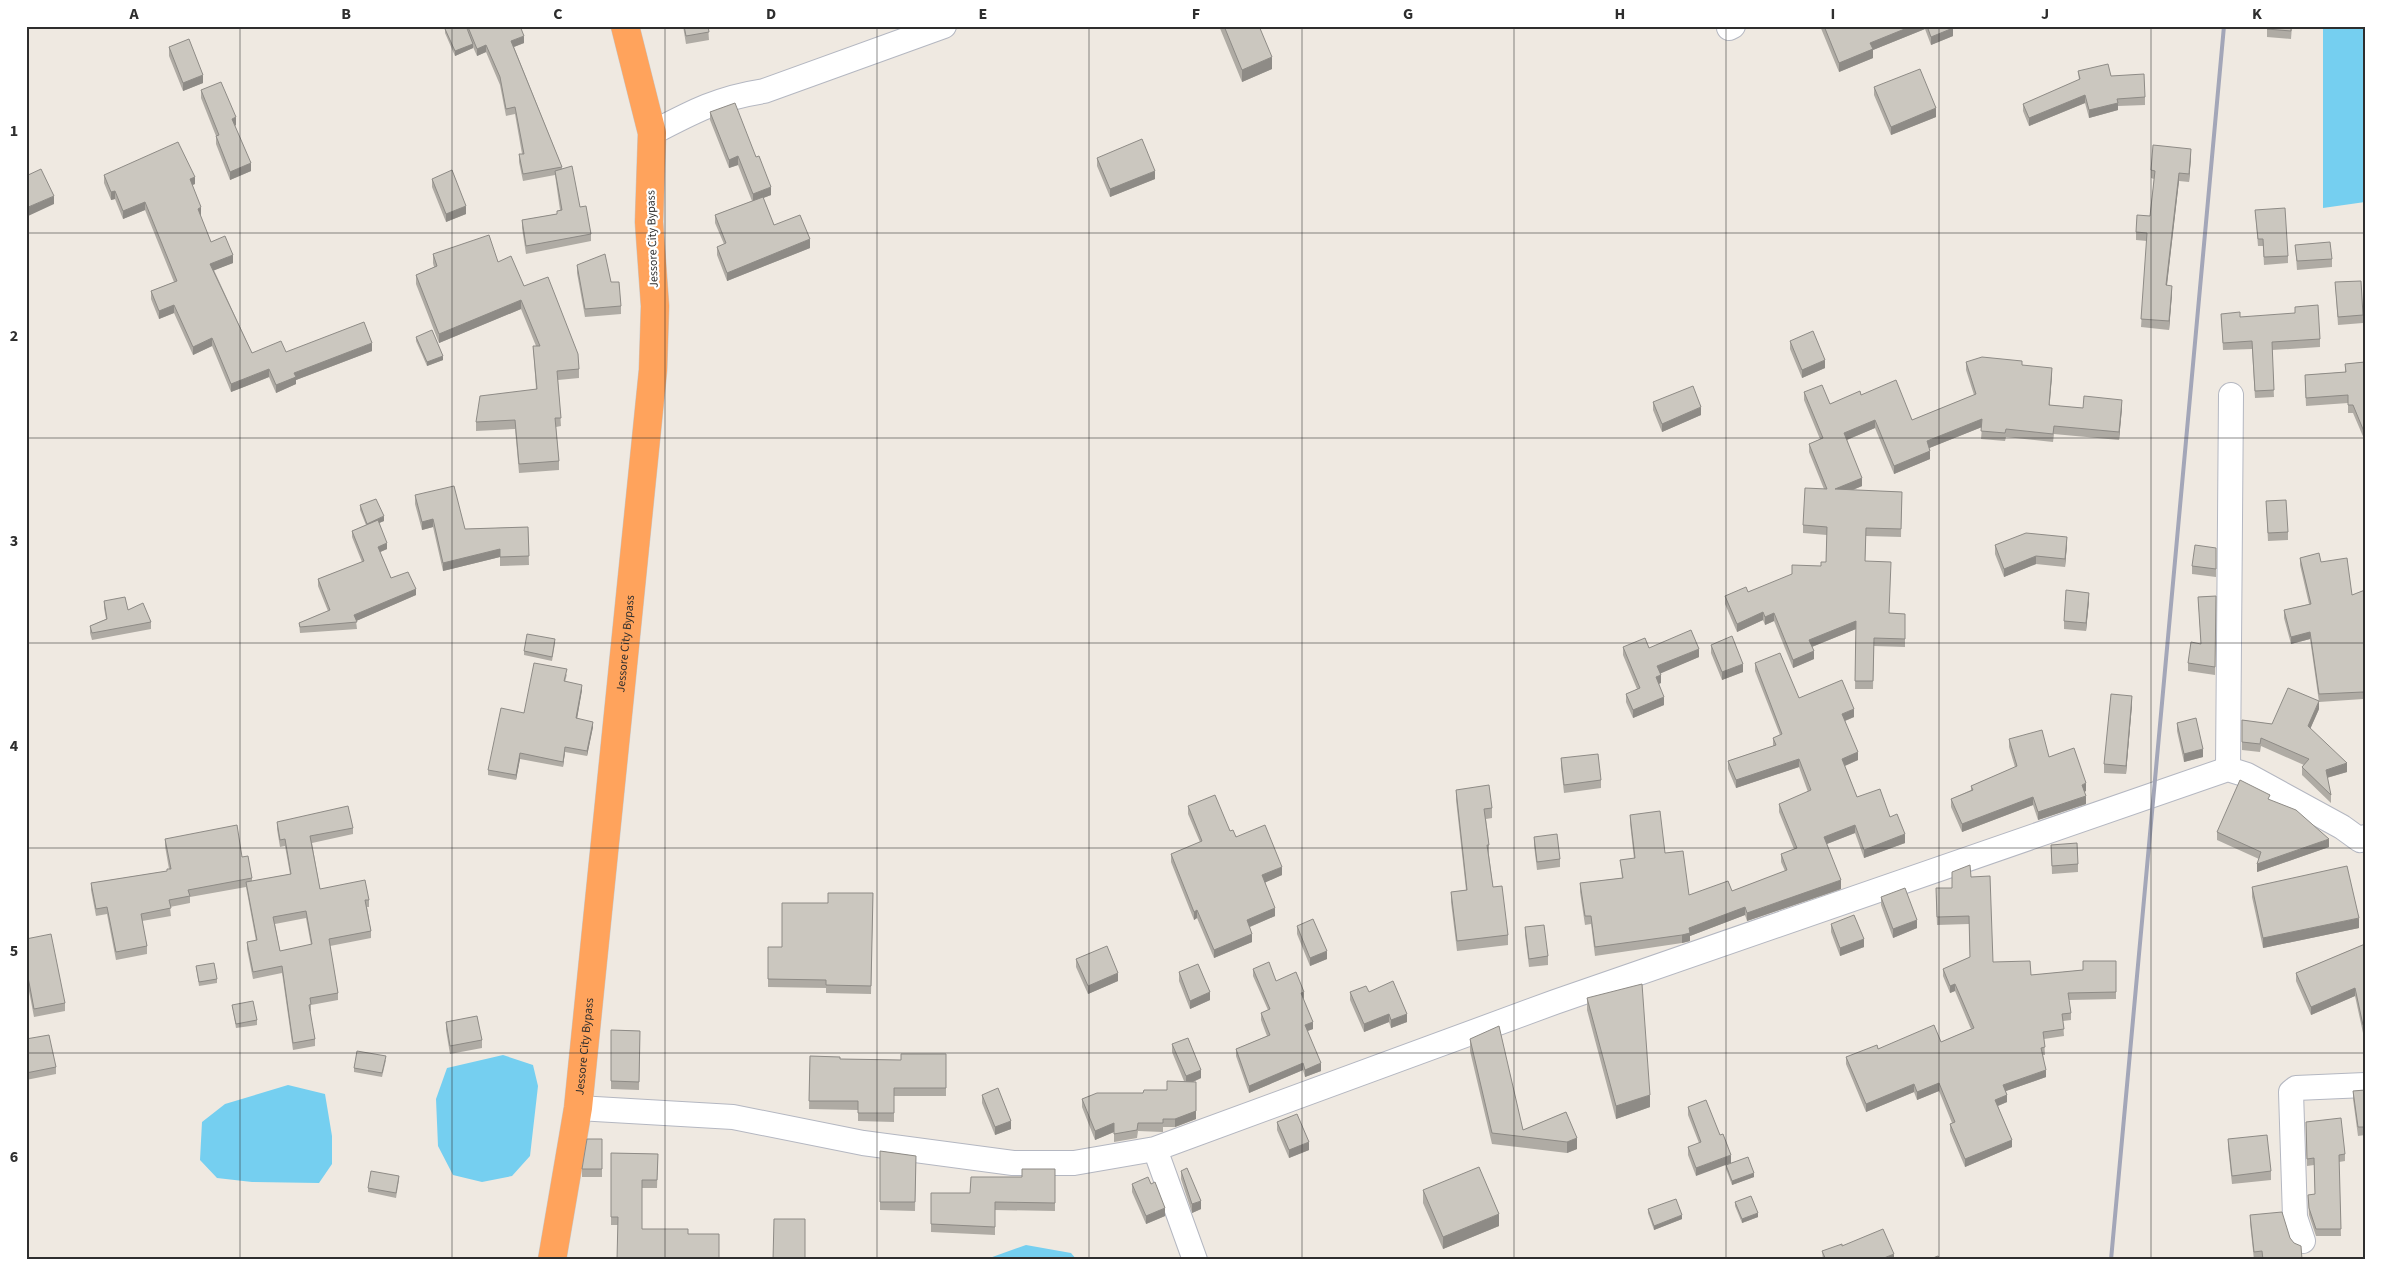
<svg xmlns="http://www.w3.org/2000/svg" width="2391" height="1286" font-family="'Source Sans 3',sans-serif">
	<style>
		.water { fill: #75cff0 }
		.lines { fill: none; stroke-linecap: round; stroke-linejoin: round }
		.street-casing { stroke: #b4b7c1; stroke-width: 26 }
		.highway-casing { stroke: #c9c9c9; stroke-width: 29 }
		.street { stroke: #fff; stroke-width: 24 }
		.highway { stroke: #ffa35c; stroke-width: 28 }
		.rail { stroke: #a3a6b8; stroke-width: 4 }
		.wall { fill: #afaba4; fill-rule: evenodd }
		.shaded-wall { fill: #8e8b86 }
		.building { fill: #cbc7bf; stroke: #8e8b86; fill-rule: evenodd }
		.grid { fill: none; stroke: #2e2e2e; stroke-width: 1; stroke-opacity: 0.55 }
		.labels { text-anchor: middle; stroke-width: 4.5; stroke-linejoin: round; paint-order: stroke }
		.street-label { font-size: 12px; fill: #2e2e2e; stroke: #fff }
		.neatline { fill: none; stroke: #2e2e2e; stroke-width: 2 }
		.grid-label { font-size: 16px; text-anchor: middle; font-weight: bold; fill: #2e2e2e }
	</style>
	<rect width="100%" height="100%" fill="#efe9e1"/>
	<path class="water" d="M2323 26H2365V202L2323 208Z
		M503 1055 533 1065 538 1086 530 1156 512 1176 482 1182 453 1175 438 1146 436 1099 447 1068Z
		M288 1085 325 1094 332 1136V1164L319 1183 252 1182 217 1178 200 1160 202 1122 225 1104Z
		M1026 1245 1071 1253 1077 1260H984Z"/>
	<g class="lines">
		<defs>
			<path id="street" d="M1729 28 1733 26
				M652 133C692 112 718 98 764 91L944 26
				M2228 769 2231 395
				M578 1108 733 1117 863 1143 1013 1163H1074L1155 1149
				M2303 1241 2295 1217 2291 1092 2296 1088 2365 1085
				M1195 1260 1155 1149 1555 1002 2228 769 2247 775 2342 827 2360 840 2365 837"/>
			<g id="highway">
				<path id="s1" d="M552 1260 578 1108 653 370 655 306 649 222 652 133 625 26"/>
			</g>
		</defs>
		<use href="#street" class="street-casing"/>
		<use href="#highway" class="highway-casing"/>
		<use href="#street" class="street"/>
		<use href="#highway" class="highway"/>
		<path class="rail" d="M2111 1260 2224 26"/>
	</g>
	<path class="wall" d="M683 26H708L709 40 686 44Z
		M1219 26H1259L1272 69 1242 82Z
		M1820 26H1953V36L1931 45 1925 29 1873 50V58L1839 72Z
		M2267 26H2292L2291 39 2267 37Z
		M468 27 524 43 514 47 562 167V168L591 234V241L526 254 522 228V220L557 214 560 210 555 175 523 181 519 162V154H522L515 114 506 116 500 85 486 52 477 56 473 47V48L455 56 445 33V29L468 31Z
		M169 47 203 83 183 91 169 56Z
		M2078 71 2111 76 2145 97V105L2118 106V110L2089 118 2085 103 2029 126 2023 111V104L2079 80Z
		M1874 87 1936 117 1891 135 1874 95Z
		M201 90 236 125 235 126 251 171 230 180 216 144V136L201 98Z
		M710 112 771 195 763 198 774 225 810 248 727 281 717 255V247L724 244 715 223V215L752 201 738 165 729 168 710 120Z
		M2191 157 2189 182 2179 181 2167 285 2172 294 2169 330 2141 327 2147 241 2136 240V232L2150 216 2154 179 2151 178V170Z
		M1097 158 1155 179 1110 197 1097 166Z
		M104 175 195 184 192 185 201 215H200L211 242 233 263 214 270 252 353 372 351 296 380V384L276 393 269 377 231 392 212 346 193 355 174 313 159 319 151 299V291L174 282 145 210 123 219 115 199 111 200 104 183Z
		M432 179 466 214 446 222 432 187Z
		M2255 210 2288 256V263L2264 265 2263 246H2258Z
		M2295 245 2332 259V267L2297 270Z
		M433 254 498 262 524 286 579 369V378L558 380 561 426 556 427 559 461V470L519 473 515 429 476 431V422L536 389 533 346H536L521 309 439 343 416 284V275L434 267 433 263Z
		M577 265 611 282 621 306V314L585 317 577 273Z
		M2335 282 2363 315V323L2338 325Z
		M2221 314 2240 317 2320 339V347L2272 350 2274 397 2255 398 2252 349 2223 350Z
		M416 337 443 360 427 366 416 341Z
		M1790 341 1825 368 1802 378 1790 349Z
		M1966 362 2022 365 2052 376 2049 405 2083 408H2122L2119 440 2054 434 2053 442 2006 437 2005 441 1981 439 1982 427 1929 448 1930 459 1894 474 1875 428 1847 440 1862 486 1853 490 1902 492 1901 537 1866 536 1865 561 1889 613 1905 614V647L1874 646 1873 689H1855L1856 629 1812 647 1814 659 1793 668 1774 621 1765 625 1763 620 1737 632 1725 604V596L1748 592 1821 566 1826 562 1827 535 1803 533V525L1824 489 1809 452V444L1820 439 1804 400V392L1830 404 1861 395 1912 420 1974 395 1966 370Z
		M2365 362V441L2353 413H2348V403L2306 406 2305 383V375L2345 372V364Z
		M1653 402 1701 415 1662 432 1653 410Z
		M415 495 465 529 528 527 529 565 500 566V557L443 571 433 527 422 530 415 504Z
		M2266 501 2288 532V540L2268 541Z
		M360 505 384 521 379 523 387 549 380 552 391 578 416 595 356 621 357 629 300 633 299 623 328 611 318 586V579L362 562 352 537V531L366 525 360 510Z
		M1995 545H2067L2065 567 2036 564 2004 577 1995 554Z
		M2216 548V577L2192 574V566Z
		M2300 558 2321 562 2352 595 2365 590V705L2363 699 2319 702 2310 639 2291 644 2284 618V610L2309 604 2300 565Z
		M2216 596 2215 675 2188 671V663L2201 643 2198 597Z
		M104 601 151 622V629L92 640 90 633V626L106 619 104 608Z
		M2089 601 2086 631 2064 629V621Z
		M555 643 552 661 524 655V651Z
		M1711 645 1743 672 1722 680 1711 653Z
		M1623 647 1649 648 1699 657 1660 673 1661 683 1658 684 1664 705 1633 718 1626 702V694L1637 689 1623 655Z
		M1755 663 1799 698 1854 717 1845 721 1858 760 1845 766 1857 797 1890 817 1905 843 1864 858 1855 833 1827 844 1841 889 1747 921 1745 915 1690 936V941L1682 943 1595 956 1591 924 1585 925 1580 892V883L1622 878 1620 860 1634 859 1630 823V815L1665 853 1689 895 1732 891 1785 871 1781 862V854L1794 849 1779 812V804L1808 792 1799 767 1736 788 1728 769V761L1773 746V738L1780 735 1755 671Z
		M567 674 565 682 582 690 577 719 593 727 587 756 565 752 563 767 520 759 516 780 488 775V770L524 713Z
		M2132 705 2126 774 2104 773V764Z
		M2319 709 2310 729 2347 772 2327 778 2331 795V803L2302 775V767L2304 765 2261 746 2260 752 2242 750V720L2272 724Z
		M2177 723 2203 757 2184 762 2177 731Z
		M2009 739 2049 757 2086 791 2084 792 2086 804 2038 820 2033 805 1962 832 1951 807V799L1971 790V786L2015 767 2009 747Z
		M1561 758 1601 780V788L1564 793 1561 767Z
		M1456 790 1492 808V818L1486 819 1489 845V855L1493 887 1508 935V945L1457 951 1451 902V892L1466 890 1456 800Z
		M2270 800 2329 847 2257 872 2259 859 2217 840V832Z
		M1188 806 1230 831 1282 875 1265 882 1275 916 1250 927 1252 942 1214 958 1197 918 1194 920 1171 862V854L1200 842 1188 814Z
		M277 822 353 828V834L312 843 320 889 369 900V907H367L371 931V938L330 946 338 993V1000L311 1005V1011L310 1012 315 1039V1046L293 1050 282 973 253 979 247 949V942L256 941 246 887 190 897V903L170 907 171 916 142 921 147 946V954L116 960 107 914 96 916 91 890V883L167 871 169 869 165 846V839L242 857 252 878V881L290 874 285 846 280 847 277 829ZM306 918 311 945 280 951 275 924Z
		M1534 837 1560 859V867L1537 870 1534 845Z
		M2051 845 2078 864V872L2052 874Z
		M1971 877 1993 962 2031 975 2083 970 2116 961V999L2069 1000 2071 1013V1020L2063 1021 2064 1036 2044 1039 2045 1055H2043L2046 1077 2006 1091 2007 1102 1998 1106 2012 1147 1965 1167 1950 1131V1124L1952 1123 1939 1091 1917 1100 1914 1092 1866 1112 1846 1064V1057L1878 1049 1941 1042 1971 1029 1955 991 1950 993 1943 976V969L1970 957 1969 924 1937 925 1936 896 1952 888Z
		M2252 887 2359 928 2263 948 2252 897Z
		M873 893 871 994 826 993V988L768 987V947H782L828 903Z
		M1881 897 1917 928 1893 938 1881 905Z
		M1831 924 1864 947 1840 956 1831 932Z
		M1297 926 1327 959 1310 966 1297 934Z
		M1525 927 1548 956V965L1529 967 1525 935Z
		M26 939 65 1003V1011L34 1017 28 986H26Z
		M2365 944V1032L2363 1033 2355 996 2311 1015 2296 981V973Z
		M1076 959 1118 981 1088 994 1076 967Z
		M196 966 217 979V983L199 986Z
		M1253 969 1276 981 1304 999 1303 1000 1313 1029 1307 1031 1321 1071 1305 1077 1303 1070 1249 1093 1236 1056V1049L1267 1036 1261 1020V1013L1268 1010 1253 976Z
		M1179 972 1210 1000 1190 1009 1179 981Z
		M1350 992H1369L1407 1022 1391 1028 1389 1022 1364 1032 1350 1000Z
		M1587 998 1650 1107 1616 1119 1587 1010Z
		M232 1005 257 1020V1025L236 1028Z
		M446 1022 482 1040V1048L450 1054 446 1030Z
		M611 1030 640 1031 639 1090 611 1089Z
		M26 1039 56 1067V1074L26 1080Z
		M1470 1039 1523 1130 1566 1112 1577 1149 1567 1153 1492 1144 1470 1051Z
		M1172 1044 1201 1078 1193 1082 1196 1119 1175 1127H1163V1132L1138 1131 1137 1138 1114 1142V1132L1095 1140 1082 1107V1099L1143 1093 1167 1090 1184 1081 1172 1052Z
		M946 1054V1096H894V1122L858 1121V1110L809 1109 810 1056 840 1059 901 1060Z
		M386 1060 382 1077 354 1072V1068Z
		M2365 1090V1135L2358 1136 2353 1099V1091Z
		M982 1095 1011 1129 995 1135 982 1103Z
		M1688 1107 1720 1135 1696 1176 1688 1155V1147L1699 1143 1688 1115Z
		M1277 1122 1309 1150 1289 1158 1277 1130Z
		M2306 1122 2345 1154V1161L2339 1162 2341 1236H2316L2309 1215 2308 1195 2315 1194 2314 1165 2307 1166Z
		M602 1139V1177H582V1169Z
		M2228 1139 2271 1171V1180L2232 1184 2228 1147Z
		M880 1151 916 1156 915 1211 880 1210Z
		M611 1153 658 1154 657 1188H642V1229L688 1234 719 1260 618 1225H611Z
		M1726 1165 1754 1177 1732 1185 1726 1169Z
		M1055 1169V1211L995 1210V1235L931 1232V1193H970L1022 1177Z
		M1181 1171 1201 1209 1192 1213 1181 1179Z
		M399 1180 396 1198 368 1192V1188Z
		M1132 1184 1165 1216 1146 1224 1132 1192Z
		M1423 1190 1499 1226 1443 1249 1423 1203Z
		M1735 1202 1758 1217 1742 1223 1735 1206Z
		M1648 1209 1682 1219 1654 1230 1648 1213Z
		M2250 1215 2290 1238 2302 1260H2262V1259L2254 1260 2250 1223Z
		M1842 1246 1894 1260H1823L1822 1251Z"/>
	<path class="shaded-wall" d="M1912 26H1925V29L1873 50V58L1839 72V63L1870 43Z
		M1953 28V36L1931 45V37Z
		M524 36V43L511 48V41Z
		M473 44V48L455 56V51Z
		M486 45V52L477 56V49Z
		M1272 57V69L1242 82V70Z
		M203 75V83L183 91V83Z
		M2085 95V103L2029 126V118Z
		M2118 103V110L2089 118V110Z
		M1936 108V117L1891 135V127Z
		M236 117V125L232 127V119Z
		M2191 149V157L2189 182V174Z
		M738 156V165L729 168V160Z
		M251 163V171L230 180V172Z
		M1155 171V179L1110 197V189Z
		M2179 173V181L2166 293V285Z
		M195 177V184L190 186V179Z
		M771 187V195L753 202V194Z
		M115 191V199L111 200V192Z
		M54 196V204L26 217V208Z
		M145 202V210L123 219V211Z
		M466 206V214L446 222V214Z
		M201 207V215L198 216V209Z
		M810 239V248L727 281V273Z
		M233 255V263L210 272V264Z
		M2172 286V294L2169 330V321Z
		M521 300V309L439 343V334Z
		M174 305V313L159 319V311Z
		M212 338V346L193 355V347Z
		M372 343V351L296 380V384L276 393V385L294 373Z
		M443 356V360L427 366V362Z
		M1825 360V368L1802 378V370Z
		M2052 368V376L2049 413V405Z
		M269 369V377L231 392V384Z
		M2122 400V408L2119 440V432Z
		M1701 407V415L1662 432V424Z
		M1982 419V427L1927 449V441Z
		M1875 420V428L1844 441V433Z
		M1930 451V459L1894 474V466Z
		M1862 478V486L1835 497V489Z
		M384 516V521L367 528V524Z
		M433 519V527L422 530V522Z
		M2067 537V545L2065 567V559Z
		M387 543V549L378 553V547Z
		M500 549V557L443 571V563Z
		M2036 556V564L2004 577V569Z
		M416 589V595L354 622V615Z
		M2089 593V601L2086 631V623Z
		M1763 612V620L1737 632V624Z
		M1774 613V621L1765 625V617Z
		M1856 621V629L1809 648V640Z
		M2310 632V639L2291 644V637Z
		M1699 649V657L1657 675V666Z
		M1814 651V659L1793 668V660Z
		M1743 664V672L1722 680V672Z
		M1661 675V683L1656 685V677Z
		M582 685V690L576 724V718Z
		M2132 696V705L2126 774V766Z
		M1664 697V705L1633 718V710Z
		M2319 701V709L2308 734V726Z
		M1854 709V717L1842 722V714Z
		M593 722V727L587 756V751Z
		M565 747V752L563 767V762Z
		M2203 749V757L2184 762V754Z
		M1858 752V760L1842 767V759Z
		M520 753V759L516 780V775Z
		M1799 759V767L1736 788V780Z
		M2347 763V772L2326 778V770Z
		M2086 783V791L2082 793V785Z
		M2086 796V804L2038 820V812Z
		M2033 797V805L1962 832V824Z
		M1855 825V833L1824 845V837Z
		M1905 834V843L1864 858V850Z
		M2329 839V847L2257 872V864Z
		M1282 867V875L1262 884V875Z
		M1841 880V889L1747 921V913Z
		M1745 907V915L1690 936V941L1682 943V935L1689 928Z
		M1275 908V916L1247 928V920Z
		M1197 910V918L1194 920V912Z
		M2359 918V928L2263 948V938Z
		M1917 920V928L1893 938V929Z
		M1252 934V942L1214 958V950Z
		M1864 939V947L1840 956V948Z
		M1327 951V959L1310 966V958Z
		M1118 973V981L1088 994V986Z
		M1955 984V991L1950 993V986Z
		M2355 988V996L2311 1015V1007Z
		M1210 992V1000L1190 1009V1001Z
		M1304 992V999L1301 1001V993Z
		M1389 1014V1022L1364 1032V1024Z
		M1407 1014V1022L1391 1028V1020Z
		M1313 1022V1029L1305 1032V1025Z
		M1303 1063V1070L1249 1093V1086Z
		M1321 1063V1071L1305 1077V1070Z
		M1201 1070V1078L1186 1085V1076Z
		M2046 1070V1077L2003 1092V1085Z
		M1196 1082V1119L1175 1127V1119Z
		M1939 1083V1091L1917 1100V1092Z
		M1914 1084V1092L1866 1112V1104Z
		M1650 1095V1107L1616 1119V1106Z
		M2007 1095V1102L1995 1107V1100Z
		M1011 1121V1129L995 1135V1127Z
		M1114 1123V1132L1095 1140V1131Z
		M1577 1138V1149L1567 1153V1142Z
		M2012 1140V1147L1965 1167V1159Z
		M1309 1142V1150L1289 1158V1150Z
		M1731 1155V1163L1696 1176V1168Z
		M1754 1173V1177L1732 1185V1181Z
		M1201 1201V1209L1192 1213V1204Z
		M1165 1208V1216L1146 1224V1216Z
		M1758 1213V1217L1742 1223V1219Z
		M1499 1214V1226L1443 1249V1237Z
		M1682 1215V1219L1654 1230V1226Z
		M1894 1254V1260H1879Z"/>
	<path class="building" d="M453 26H466L473 44 455 51 445 29Z
		M469 26H520L524 36 511 41 562 167 523 174 519 154H524L515 107 506 109 500 77 486 45 477 49 468 27Z
		M684 26H708L709 32 686 36Z
		M1224 26H1259L1272 57 1242 70Z
		M1824 26H1912L1870 43 1873 49 1839 63Z
		M1927 26H1953V28L1931 37Z
		M2267 26H2291V31L2267 29Z
		M189 39 203 75 183 83 169 47Z
		M2108 64 2111 76 2144 74 2145 97 2117 99 2118 103 2089 110 2085 95 2029 118 2023 104 2080 79 2078 71Z
		M1920 69 1936 108 1891 127 1874 87Z
		M221 82 236 117 232 119 251 163 230 172 216 136 219 135 201 90Z
		M735 103 756 157 759 156 771 187 753 194 738 156 729 160 710 112Z
		M1142 139 1155 171 1110 189 1097 158Z
		M178 142 195 177 190 179 201 207 198 209 211 242 225 236 233 255 210 264 252 353 281 341 286 352 364 322 372 343 294 373 296 377 276 385 269 369 231 384 212 338 193 347 174 305 159 311 151 291 177 281 145 202 123 211 115 191 111 192 104 175Z
		M2153 145 2191 149 2189 174 2179 173 2166 285 2172 286 2169 321 2141 319 2147 233 2136 232 2137 215 2150 216 2155 171 2151 170Z
		M572 166 580 207 586 206 591 234 526 246 522 220 557 214V211L562 210 555 171Z
		M41 169 54 196 26 208V176Z
		M452 170 466 206 446 214 432 179Z
		M763 197 774 225 800 215 810 239 727 273 717 247 726 243 715 215Z
		M2285 208 2288 256 2264 257 2263 239H2258L2255 210Z
		M489 235 498 262 511 256 524 286 548 277 578 354 579 369 557 371 561 418H555L559 461 519 464 515 420 476 422 480 396 537 389 533 346H540L521 300 439 334 416 275 437 266 433 254Z
		M2330 242 2332 259 2297 261 2295 245Z
		M605 254 611 282H619L621 306 585 309 577 265Z
		M2361 281 2363 315 2338 317 2335 282Z
		M2318 305 2320 339 2272 342 2274 390 2255 391 2252 341 2223 343 2221 314 2240 312V317L2295 313V307Z
		M432 330 443 356 427 362 416 337Z
		M1813 331 1825 360 1802 370 1790 341Z
		M1982 357 2022 361V365L2052 368 2049 405 2083 408 2084 396 2122 400 2119 432 2054 426 2053 434 2006 429 2005 433 1981 431 1982 419 1927 441 1930 451 1894 466 1875 420 1844 433 1862 478 1835 489 1902 492 1901 529 1866 528 1865 561 1891 562 1889 613 1905 614V639L1874 638 1873 681H1855L1856 621 1809 640 1814 651 1793 660 1774 613 1765 617 1763 612 1737 624 1725 596 1746 587 1748 592 1792 574V565L1821 566V562H1826L1827 527 1803 525 1805 488 1827 489 1809 444 1823 438 1804 392 1822 385 1830 404 1860 391 1861 395 1896 380 1912 420 1976 394 1966 362Z
		M2365 362V434L2353 405H2348V395L2306 398 2305 375 2346 372 2345 364Z
		M1693 386 1701 407 1662 424 1653 402Z
		M454 486 465 529 528 527 529 556 500 557V549L443 563 433 519 422 522 415 495Z
		M376 499 384 516 367 524 360 505Z
		M2286 500 2288 532 2268 533 2266 501Z
		M378 520 387 543 378 547 391 578 408 572 416 589 354 615 357 622 300 627 299 623 330 610 318 579 364 561 352 531Z
		M2026 533 2067 537 2065 559 2036 556 2004 569 1995 545Z
		M2195 545 2216 548V569L2192 566Z
		M2319 553 2321 562 2347 558 2352 595 2365 590V697L2363 692 2319 694 2310 632 2291 637 2284 610 2311 604 2300 558Z
		M2066 590 2089 593 2086 623 2064 621Z
		M2216 596 2215 667 2188 663 2191 642 2201 644 2198 597Z
		M125 597 128 610 143 603 151 622 92 633 90 626 107 619 104 601Z
		M1691 630 1699 649 1657 666 1661 675 1656 677 1664 697 1633 710 1626 694 1640 688 1623 647 1645 638 1649 648Z
		M527 634 555 639 552 657 524 651Z
		M1732 636 1743 664 1722 672 1711 645Z
		M1780 653 1799 698 1842 680 1854 709 1842 714 1858 752 1842 759 1857 797 1880 789 1890 817 1897 814 1905 834 1864 850 1855 825 1824 837 1841 880 1747 913 1745 907 1689 928 1690 933 1682 935 1595 947 1591 916H1585L1580 883 1623 878 1620 860 1635 858 1630 815 1660 811 1665 853 1683 851 1689 895 1728 881 1732 891 1787 870 1781 854 1797 848 1779 804 1811 790 1799 759 1736 780 1728 761 1776 745 1773 738 1782 734 1755 663Z
		M534 663 567 669 564 681 582 685 576 718 593 722 587 751 565 747 563 762 520 753 516 775 488 770 501 708 524 713Z
		M2288 688 2319 701 2308 726 2347 763 2326 770 2331 795 2302 767 2309 759 2261 738 2260 744 2242 742V720L2272 724Z
		M2111 694 2132 696 2126 766 2104 764Z
		M2196 718 2203 749 2184 754 2177 723Z
		M2042 730 2049 757 2074 748 2086 783 2082 785 2086 796 2038 812 2033 797 1962 824 1951 799 1973 790 1971 786 2017 766 2009 739Z
		M1598 754 1601 780 1564 785 1561 758Z
		M2240 780 2270 795 2268 799 2296 810 2329 839 2257 864 2261 852 2217 832Z
		M1489 785 1492 808 1484 809 1489 845H1487L1493 887 1502 886 1508 935 1457 941 1451 892 1467 890 1456 790Z
		M1215 795 1230 831 1233 830 1236 837 1265 825 1282 867 1262 875 1275 908 1247 920 1252 934 1214 950 1197 910 1194 912 1171 854 1202 841 1188 806Z
		M348 806 353 828 310 836 320 889 365 880 369 900H365L371 931 329 939 338 993 310 998 311 1004 309 1005 315 1039 293 1043 282 966 253 972 247 942 257 940 246 882 291 874 285 839 280 840 277 822ZM306 911 312 944 280 951 273 917Z
		M237 825 242 857 248 856 252 878 188 890 190 896 169 900 171 908 141 914 147 946 116 952 107 907 96 909 91 883 167 871V869H171L165 839Z
		M1557 834 1560 859 1537 862 1534 837Z
		M2077 843 2078 864 2052 866 2051 845Z
		M1970 865 1971 877 1990 876 1993 962 2030 961 2031 975 2083 970V961H2116V992L2068 993 2071 1013 2062 1014 2064 1029 2043 1032 2045 1047 2041 1048 2046 1070 2003 1085 2007 1095 1995 1100 2012 1140 1965 1159 1950 1124 1955 1122 1939 1083 1917 1092 1914 1084 1866 1104 1846 1057 1877 1045 1878 1049 1934 1025 1941 1042 1974 1028 1955 984 1950 986 1943 969 1970 957 1969 916 1937 917 1936 888H1952V872Z
		M2347 866 2359 918 2263 938 2252 887Z
		M1905 888 1917 920 1893 929 1881 897Z
		M828 893H873L871 986 826 985V980L768 979V947H782V903H828Z
		M1854 915 1864 939 1840 948 1831 924Z
		M1313 919 1327 951 1310 958 1297 926Z
		M1544 925 1548 956 1529 959 1525 927Z
		M51 934 65 1003 34 1009 28 977 26 978V939Z
		M2365 944V1024L2363 1025 2355 988 2311 1007 2296 973Z
		M1107 946 1118 973 1088 986 1076 959Z
		M1269 962 1276 981 1296 972 1304 992 1301 993 1313 1022 1305 1025 1321 1063 1305 1070 1303 1063 1249 1086 1236 1049 1270 1035 1261 1013 1270 1009 1253 969Z
		M214 963 217 979 199 982 196 966Z
		M1198 964 1210 992 1190 1001 1179 972Z
		M1393 981 1407 1014 1391 1020 1389 1014 1364 1024 1350 992 1366 986 1369 992Z
		M1642 984 1650 1095 1616 1106 1587 998Z
		M253 1001 257 1020 236 1024 232 1005Z
		M477 1016 482 1040 450 1046 446 1022Z
		M1499 1026 1523 1130 1566 1112 1577 1138 1567 1142 1492 1133 1470 1039Z
		M611 1030 640 1031 639 1082 611 1081Z
		M49 1035 56 1067 26 1073V1039Z
		M1188 1038 1201 1070 1186 1076 1172 1044Z
		M357 1051 386 1056 382 1073 354 1068Z
		M901 1054H946V1088H894V1113H858V1101H809L810 1056 840 1057V1059L901 1060Z
		M1167 1081 1196 1082V1111L1175 1119H1163V1123H1138L1137 1130 1114 1134V1123L1095 1131 1082 1099 1097 1093H1143L1144 1090H1167Z
		M998 1088 1011 1121 995 1127 982 1095Z
		M2365 1090V1127H2358L2353 1091Z
		M1706 1100 1720 1135 1723 1134 1731 1155 1696 1168 1688 1147 1701 1142 1688 1107Z
		M1297 1114 1309 1142 1289 1150 1277 1122Z
		M2341 1118 2345 1154 2339 1155 2341 1229H2316L2309 1208 2308 1195 2315 1194 2314 1158 2307 1159 2306 1122Z
		M2267 1135 2271 1171 2232 1176 2228 1139Z
		M587 1139H602V1169H582Z
		M880 1151 916 1156 915 1202H880Z
		M611 1153 658 1154 657 1180H642V1229H688V1234H719V1260H617L618 1217H611Z
		M1748 1157 1754 1173 1732 1181 1726 1165Z
		M1479 1167 1499 1214 1443 1237 1423 1190Z
		M1187 1168 1201 1201 1192 1204 1181 1171Z
		M1022 1169H1055V1203L995 1202V1227L931 1224V1193H970L971 1177H1022Z
		M371 1171 399 1176 396 1193 368 1188Z
		M1148 1177 1151 1184 1155 1182 1165 1208 1146 1216 1132 1184Z
		M1751 1196 1758 1213 1742 1219 1735 1202Z
		M1676 1199 1682 1215 1654 1226 1648 1209Z
		M2282 1212 2290 1238 2294 1243 2301 1246 2302 1260H2263L2262 1251 2254 1252 2250 1215Z
		M774 1219H805V1260H773Z
		M1883 1229 1894 1254 1879 1260H1826L1822 1251 1842 1244V1246Z
		M1938 1256 1940 1260H1928Z"/>
	<path class="grid" d="M240 26V1260M452 26V1260M665 26V1260M877 26V1260M1089 26V1260M1302 26V1260M1514 26V1260M1726 26V1260M1939 26V1260M2151 26V1260M26 233H2365M26 438H2365M26 643H2365M26 848H2365M26 1053H2365"/>
	<g class="labels">
		<g class="street-label">
			<text transform="translate(652 239) rotate(-92)" y="4">Jessore City Bypass</text>
			<text dy="4" stroke="none"><textPath href="#s1" startOffset="621">Jessore City Bypass</textPath></text>
			<text dy="4" stroke="none"><textPath href="#s1" startOffset="216">Jessore City Bypass</textPath></text>
		</g>
	</g>
	<rect width="2391" height="1286" fill="none" stroke="#ffffff" stroke-width="55"/>
	<rect x="28" y="28" width="2336" height="1230" class="neatline"/>
	<g class="grid-label">
		<text x="134" y="19">A</text>
		<text x="346" y="19">B</text>
		<text x="558" y="19">C</text>
		<text x="771" y="19">D</text>
		<text x="983" y="19">E</text>
		<text x="1196" y="19">F</text>
		<text x="1408" y="19">G</text>
		<text x="1620" y="19">H</text>
		<text x="1833" y="19">I</text>
		<text x="2045" y="19">J</text>
		<text x="2257" y="19">K</text>
		<text x="14" y="136">1</text>
		<text x="14" y="341">2</text>
		<text x="14" y="546">3</text>
		<text x="14" y="751">4</text>
		<text x="14" y="956">5</text>
		<text x="14" y="1162">6</text>
	</g>
</svg>
